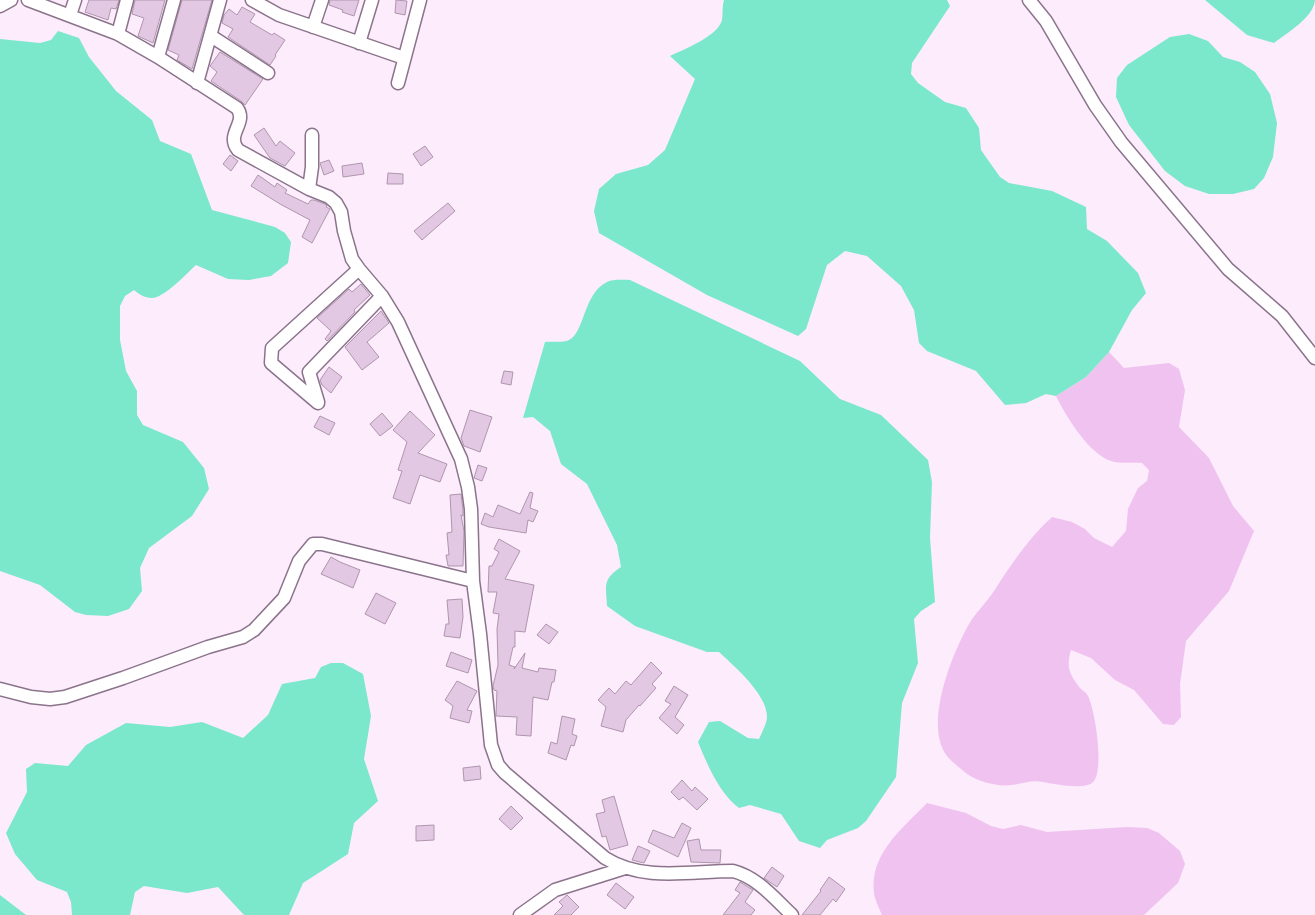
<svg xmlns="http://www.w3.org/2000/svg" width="1315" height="915" font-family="Montserrat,sans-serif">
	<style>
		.green { fill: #f0c2f0 }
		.water { fill: #7be7cb }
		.building { fill: #e2c8e2; stroke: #af96ae }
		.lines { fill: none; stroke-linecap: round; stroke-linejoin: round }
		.street-casing { stroke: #8b748b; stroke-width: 15 }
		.street { stroke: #fff; stroke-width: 12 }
	</style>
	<rect width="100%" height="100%" fill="#fcecfc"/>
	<path class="green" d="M1109 352 1124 368 1169 363 1179 369 1185 390 1179 427 1209 458 1233 506 1254 531 1229 591 1186 641 1180 684 1181 717 1174 725 1163 724 1134 690 1115 680 1091 658 1071 650C1066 667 1069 674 1080 688 1083 691 1086 692 1088 696 1095 710 1104 767 1094 781 1087 791 1054 784 1043 782 1033 780 1027 782 1018 784 1001 788 981 783 967 774 961 769 952 762 947 756 923 725 952 654 969 624 976 612 987 602 994 591 1011 564 1029 538 1052 517L1072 522 1085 529 1094 538 1112 547 1126 531 1128 509 1138 488 1147 481 1149 470 1142 463C1133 462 1120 464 1111 461 1088 453 1066 416 1056 396L1086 377Z
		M927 803 966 813 991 826 1003 829 1021 825 1047 832 1127 827 1147 828 1159 833 1180 851 1185 864 1178 883 1144 915H882C879 908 875 900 874 893 869 854 903 828 927 803Z"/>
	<path class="water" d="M724 0H947L950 6 912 63 911 74 918 83 945 102 966 108 979 128 981 150 1000 177 1009 183 1052 191 1086 207 1087 229 1107 241 1138 273 1146 293 1132 310 1109 352 1086 377 1056 396 1046 394 1026 403 1005 405 976 371 927 351 919 343 914 310 901 286 867 256 845 251 827 265 806 329 798 336 707 295 599 233 594 211 599 189 616 174 648 165 665 150 695 79 670 56C685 49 718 36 722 20 723 13 722 7 724 0Z
		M1205 0H1315C1314 17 1287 33 1274 43L1247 35Z
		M58 31 79 38 89 57 116 91 152 120 160 141 191 154 212 210 275 227 285 233 291 242 288 263 271 276 249 280 228 279 196 265C186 274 164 298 152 298 144 298 139 294 134 290L125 296 120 306V340L126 371 137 391V415L143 425 183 442 204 468 209 489 192 516 149 548 140 568 142 591 129 609 108 616 86 615 75 612 40 585 0 571V39L40 43 51 40Z
		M1189 34 1208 41 1223 57 1240 62 1255 72 1270 94 1277 123 1273 157 1264 178 1254 189 1233 194H1209L1185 186 1165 171 1129 125 1116 97 1117 78 1127 65 1170 37Z
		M630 280 800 361 840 399 881 415 928 460 932 482 930 538 935 602 921 611 914 619 918 663 902 703 896 777 866 821 858 828 827 840 820 848 799 841 781 814 750 805 739 808C719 793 707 764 698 742L709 722 720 721 748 738 759 739C762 732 767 723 767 717 767 694 734 666 719 652H707L635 626 607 606C606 585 602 580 621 567L617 545 587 484 561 464 550 431 533 417 523 418 545 342C552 341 563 343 569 340 585 332 583 294 607 282 613 279 623 280 630 280Z
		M331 663H343L363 674 371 716 364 759 378 801 354 823 348 854 303 883 289 915H244L218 887 187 893 144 886 135 892 130 915H72L71 902 67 892 37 880 15 854 6 833 27 792 26 769 35 763 68 766 86 745 126 723 170 727 202 722 243 738 268 715 282 684 315 678 321 667Z
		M0 895 26 915H0Z"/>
	<path class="building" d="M89 0H119L116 9 111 8 108 20 85 12Z
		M135 0H165L153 43 138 36 144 18 132 14Z
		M182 0H212L192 69 177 60 179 55 168 50Z
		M330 0H359L354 16 342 12 343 10 329 5Z
		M396 0 407 1 405 15 395 13Z
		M242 7 255 14 250 22 272 35 274 33 285 40 275 55 276 56 270 65 228 37 233 29 222 23 224 15 229 9 237 15Z
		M220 52 263 79 245 105 241 101 211 81 217 72 210 66Z
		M264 128 276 146 280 141 295 153 285 166 270 158 254 135Z
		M425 146 433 157 421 166 413 154Z
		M230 155 238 161 231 171 223 164Z
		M329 160 334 171 324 175 320 163Z
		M362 163 364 174 343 177 342 166Z
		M388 173 403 174V184H387Z
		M258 175 275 187 277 183 287 190 285 193 308 204 311 200H314L325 204 327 206 326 207 330 209 312 243 302 237 310 220 280 204 251 186Z
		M448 203 455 211 422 240 414 231Z
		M361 284 370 295 354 310 355 312 327 341 325 339 331 331 317 318 349 289 352 292Z
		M381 311 389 323 367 342 379 357 362 370 345 347Z
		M329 367 342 377 331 393 322 385 320 380Z
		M504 371 513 372 511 385 501 383Z
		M470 410 492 417 480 452 464 446 461 438Z
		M410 411 435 435 418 453 447 464 440 482 420 475 410 504 393 498 402 471 398 470 407 442 393 430Z
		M382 413 393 426 380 436 370 424Z
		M320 416 335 423 329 435 314 427Z
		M478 465 487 468 482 481 474 478Z
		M530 492 533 493 530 508 538 511 533 522 528 520 526 533 489 527 481 524 485 513 493 517 498 505 520 514Z
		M461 494 463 510V516L461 515 464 531 463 566H448L446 555H449L447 533 452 532 450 495Z
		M499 539 520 551 505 579 534 585 525 632 515 631V647H513L509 665 515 667 514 669 525 653 522 668 538 672 539 668 556 670 554 682H552L548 700 533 697 531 736 516 735 517 717 496 716 497 691 494 690 493 686 498 665 497 629 499 614 493 613 497 592H488L489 566H492L499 552 494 549Z
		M331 557 340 562 360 570 353 588 321 574Z
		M376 593 396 603 385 624 365 614Z
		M462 599 463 617 460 638 444 636 446 624H449L447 600Z
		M546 624 558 632 549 644 537 635Z
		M451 652 472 660 468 673 446 666Z
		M651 662 662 673 652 684 656 688 640 706 639 705 626 720 623 732 601 726 606 707 598 700 609 688 615 694 626 681 631 685Z
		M457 681 477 691 467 710 472 711 469 723 450 718 453 706 445 700Z
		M674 686 688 695 675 717 684 725 677 734 659 718 671 704 665 701Z
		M562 716 575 719 572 734 577 736 574 746 571 745 566 760 548 753 551 742 557 744Z
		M480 766 481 779 464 781 463 768Z
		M682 780 692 791 695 787 708 799 697 810 683 797 679 800 671 792Z
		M614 796 628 845 610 850 606 836 602 837 596 814 605 812 602 800Z
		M511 806 523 818 511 830 499 819Z
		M682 823 691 828 678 857 648 842 653 830 674 838Z
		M434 825V840L416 841V826Z
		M699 839 701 850H721L720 863 691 862 687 841Z
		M638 846 650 851 644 863 632 860Z
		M772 867 784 876 777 887 764 878Z
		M829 877 845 889 836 902 833 899 820 915H802L821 891 820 890Z
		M740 882 753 890 745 902 755 910 751 915H723L740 893 735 890Z
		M616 883 634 897 625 909 607 895Z
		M567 895 579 907 571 915H554L563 906 559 902Z"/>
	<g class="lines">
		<defs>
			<path id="street" d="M28 0 118 34 158 57 237 108C248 123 225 134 238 150L309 189 329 197 336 203 341 212 344 231 352 259 359 269 382 296 398 322 461 459 468 487 471 509 473 581 480 634 491 745 498 765 505 773 605 858C643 882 690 871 733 871 757 877 774 898 792 915
				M252 0 279 15 404 58
				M1029 0 1046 21 1095 105 1121 142 1228 269 1282 316 1315 358
				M0 6 11 0
				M70 15 75 0
				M313 27 322 0
				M118 34 127 0
				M211 36 268 73
				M359 43 372 0
				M158 57 174 0
				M197 83 220 0
				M398 83 420 0
				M309 189 312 167V135
				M318 402 309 372 382 296
				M318 403 271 363 272 348 359 269
				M0 689 31 697 50 699 65 697 123 678 208 647 243 637 254 630 284 598 299 561 313 544H322L473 581
				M520 915 555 890 625 868"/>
		</defs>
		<use href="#street" class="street-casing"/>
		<use href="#street" class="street"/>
	</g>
</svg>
